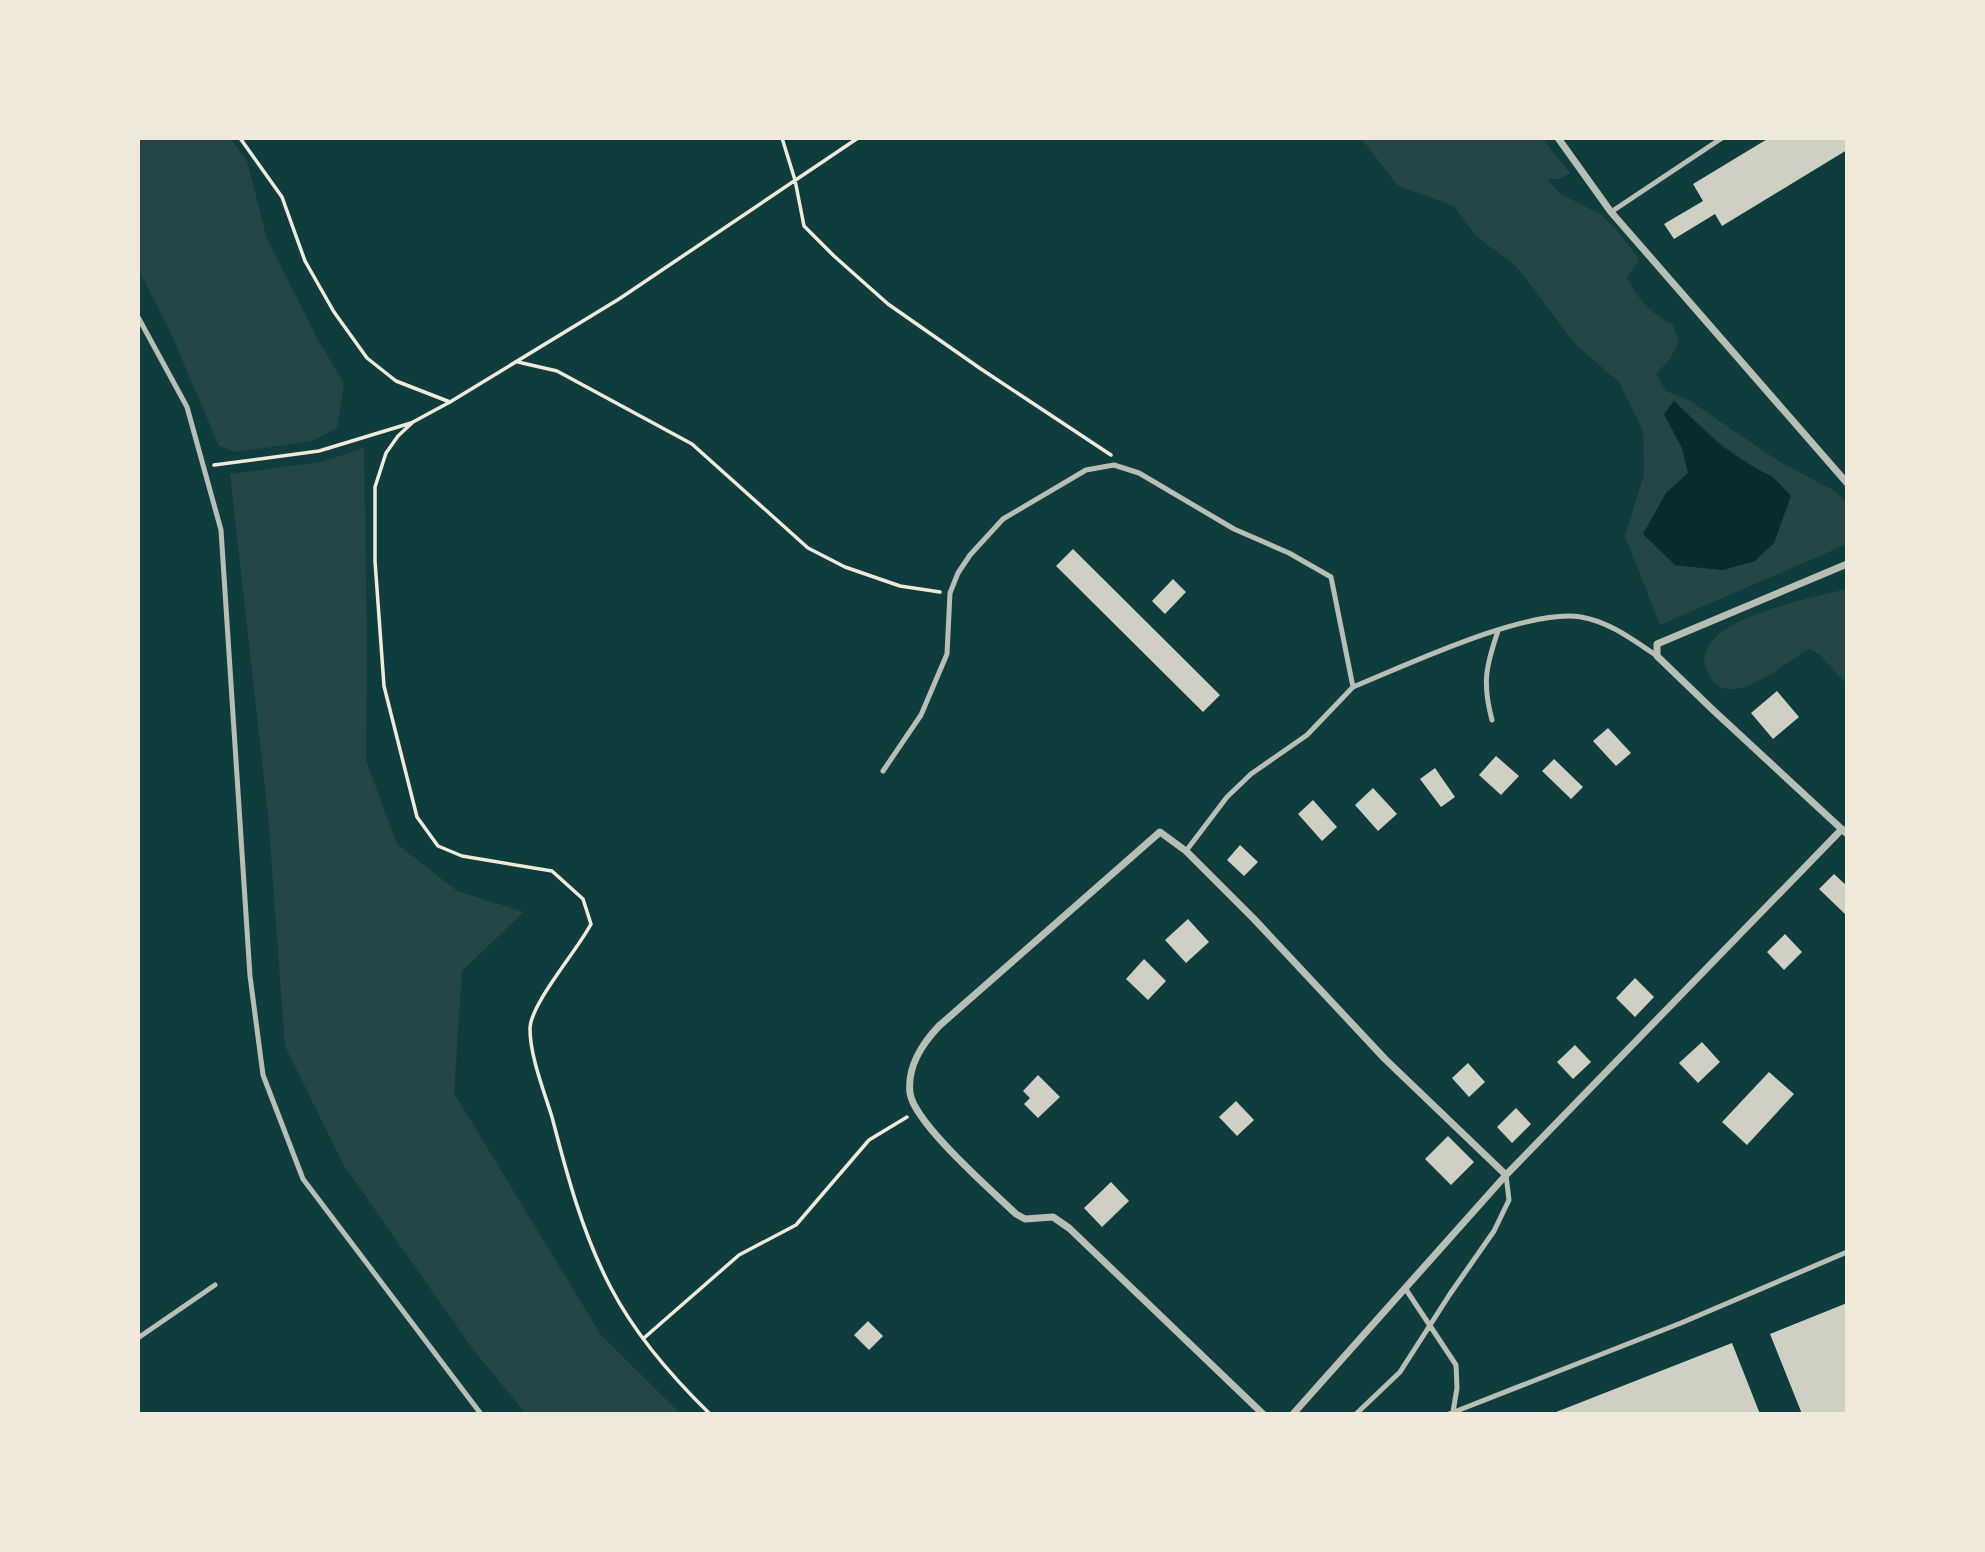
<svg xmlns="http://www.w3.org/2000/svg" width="1985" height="1552" font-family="Barlow,sans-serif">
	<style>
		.green { fill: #244646; fill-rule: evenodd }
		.water { fill: #0a2a2b }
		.building { fill: #cfcfc3 }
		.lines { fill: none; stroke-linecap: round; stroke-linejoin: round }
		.path { stroke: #f1e9da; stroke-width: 3.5 }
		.service { stroke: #b8beb3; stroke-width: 5 }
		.minor { stroke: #b8beb3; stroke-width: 7 }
	</style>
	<rect width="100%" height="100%" fill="#0f3d3e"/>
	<path class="green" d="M138 138H230L247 161 267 239 317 338 344 384 337 428 312 441 236 452 219 446 169 329 138 268Z
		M1361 138H1542L1570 173 1560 179H1547L1559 193 1600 214 1616 229 1639 259 1627 278C1641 303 1648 311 1673 325L1679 342 1670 359 1656 374 1666 391 1690 401 1780 462 1833 490 1847 502V544L1660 625 1625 536 1644 474 1643 431 1619 382 1575 344 1516 266 1476 236 1454 206 1398 186ZM1674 401C1705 431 1734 458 1773 477L1755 561 1723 570 1675 565 1666 494 1689 473 1682 448 1664 414Z
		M364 448 367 646 366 761 397 844 457 891 524 912 462 971 454 1093 601 1335 681 1414H526L472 1348 343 1164 285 1046 268 814 230 474 321 462Z
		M1847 589V685L1819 654 1809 649C1784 662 1725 719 1706 669 1701 658 1708 644 1717 636 1741 613 1813 597 1847 589Z"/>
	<path class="water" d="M1674 401 1721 446 1751 466 1773 477 1791 496 1774 543 1755 561 1722 570 1675 565 1643 534 1666 493 1688 473 1682 448 1664 414Z"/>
	<path class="building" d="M1769 138H1847V150L1722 226 1715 214 1674 239 1664 224 1703 201 1693 184Z
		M1073 549 1220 695 1203 712 1056 566Z
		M1173 579 1186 592 1165 614 1152 601Z
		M1777 691 1799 717 1773 739 1751 713Z
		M1608 728 1631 753 1616 766 1593 741Z
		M1496 756 1519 776 1501 795 1479 775Z
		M1554 759 1583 787 1571 799 1542 771Z
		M1435 768 1455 797 1441 807 1420 779Z
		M1373 788 1397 814 1378 831 1355 805Z
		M1313 800 1337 827 1322 841 1298 814Z
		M1240 845 1258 862 1244 876 1227 860Z
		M1834 874 1847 886V911L1845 914 1819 889Z
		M1188 919 1209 942 1186 963 1165 940Z
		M1785 934 1802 952 1784 970 1767 952Z
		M1144 959 1166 981 1148 1000 1126 979Z
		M1635 978 1654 997 1635 1017 1616 998Z
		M1702 1042 1720 1062 1698 1083 1679 1063Z
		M1575 1045 1591 1062 1573 1079 1557 1062Z
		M1468 1063 1485 1082 1469 1097 1452 1078Z
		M1769 1072 1794 1094 1747 1145 1722 1122Z
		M1038 1075 1060 1097 1038 1118 1024 1104 1030 1098 1023 1091Z
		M1236 1101 1254 1120 1237 1136 1219 1117Z
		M1516 1108 1531 1124 1512 1143 1497 1127Z
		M1448 1136 1474 1162 1451 1185 1425 1159Z
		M1111 1182 1129 1201 1102 1227 1084 1208Z
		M1847 1303V1414H1802L1770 1334Z
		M868 1321 883 1336 869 1350 854 1335Z
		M1732 1343 1760 1414H1551Z"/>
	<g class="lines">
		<path class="path" d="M240 138 282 197 305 261 334 312 367 358 396 381 450 402
			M782 138 795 180 804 226 834 256 888 304 981 369 1111 455
			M518 362 557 371 692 444 808 548 845 567 900 586 940 592
			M214 465 319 451 411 423
			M644 1338 739 1255 796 1225 869 1140 907 1117
			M710 1414C672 1377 636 1336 611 1288 583 1235 567 1175 552 1117 544 1091 530 1056 530 1029 530 1004 577 951 591 924L583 899 552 871 462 856 438 846 417 817 384 686 375 561V487L386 453 398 436 413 422 450 402 619 299 858 138"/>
		<path class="service" d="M1611 212 1722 138
			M138 317 187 407 221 530 250 976 263 1075 303 1179 481 1414
			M1492 720C1482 683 1486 666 1498 631
			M883 771 921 715 947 654 950 593 958 573 970 555 1003 519 1086 470 1114 465 1139 473 1234 529 1289 553 1331 577 1353 687C1407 665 1527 608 1581 617 1610 622 1633 640 1657 656
			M1186 851 1227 797 1251 774 1307 735 1353 687
			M1405 1288 1456 1365 1457 1388 1453 1412
			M138 1338 215 1285
			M1356 1414 1400 1372 1450 1294 1494 1231 1509 1200 1506 1175
			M1449 1414 1681 1323 1847 1252"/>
		<path class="minor" d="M1558 138 1611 212 1847 483
			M1847 564 1657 644V656L1713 710 1847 834
			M1263 1414 1069 1228 1053 1217 1025 1219 1016 1214C992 1191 914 1123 910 1093 907 1066 922 1044 939 1026L1160 832 1186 851 1254 919 1385 1059 1506 1175
			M1293 1414 1506 1175 1842 829"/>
	</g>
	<rect width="1985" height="1552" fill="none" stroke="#f1e9da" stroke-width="280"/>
</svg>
